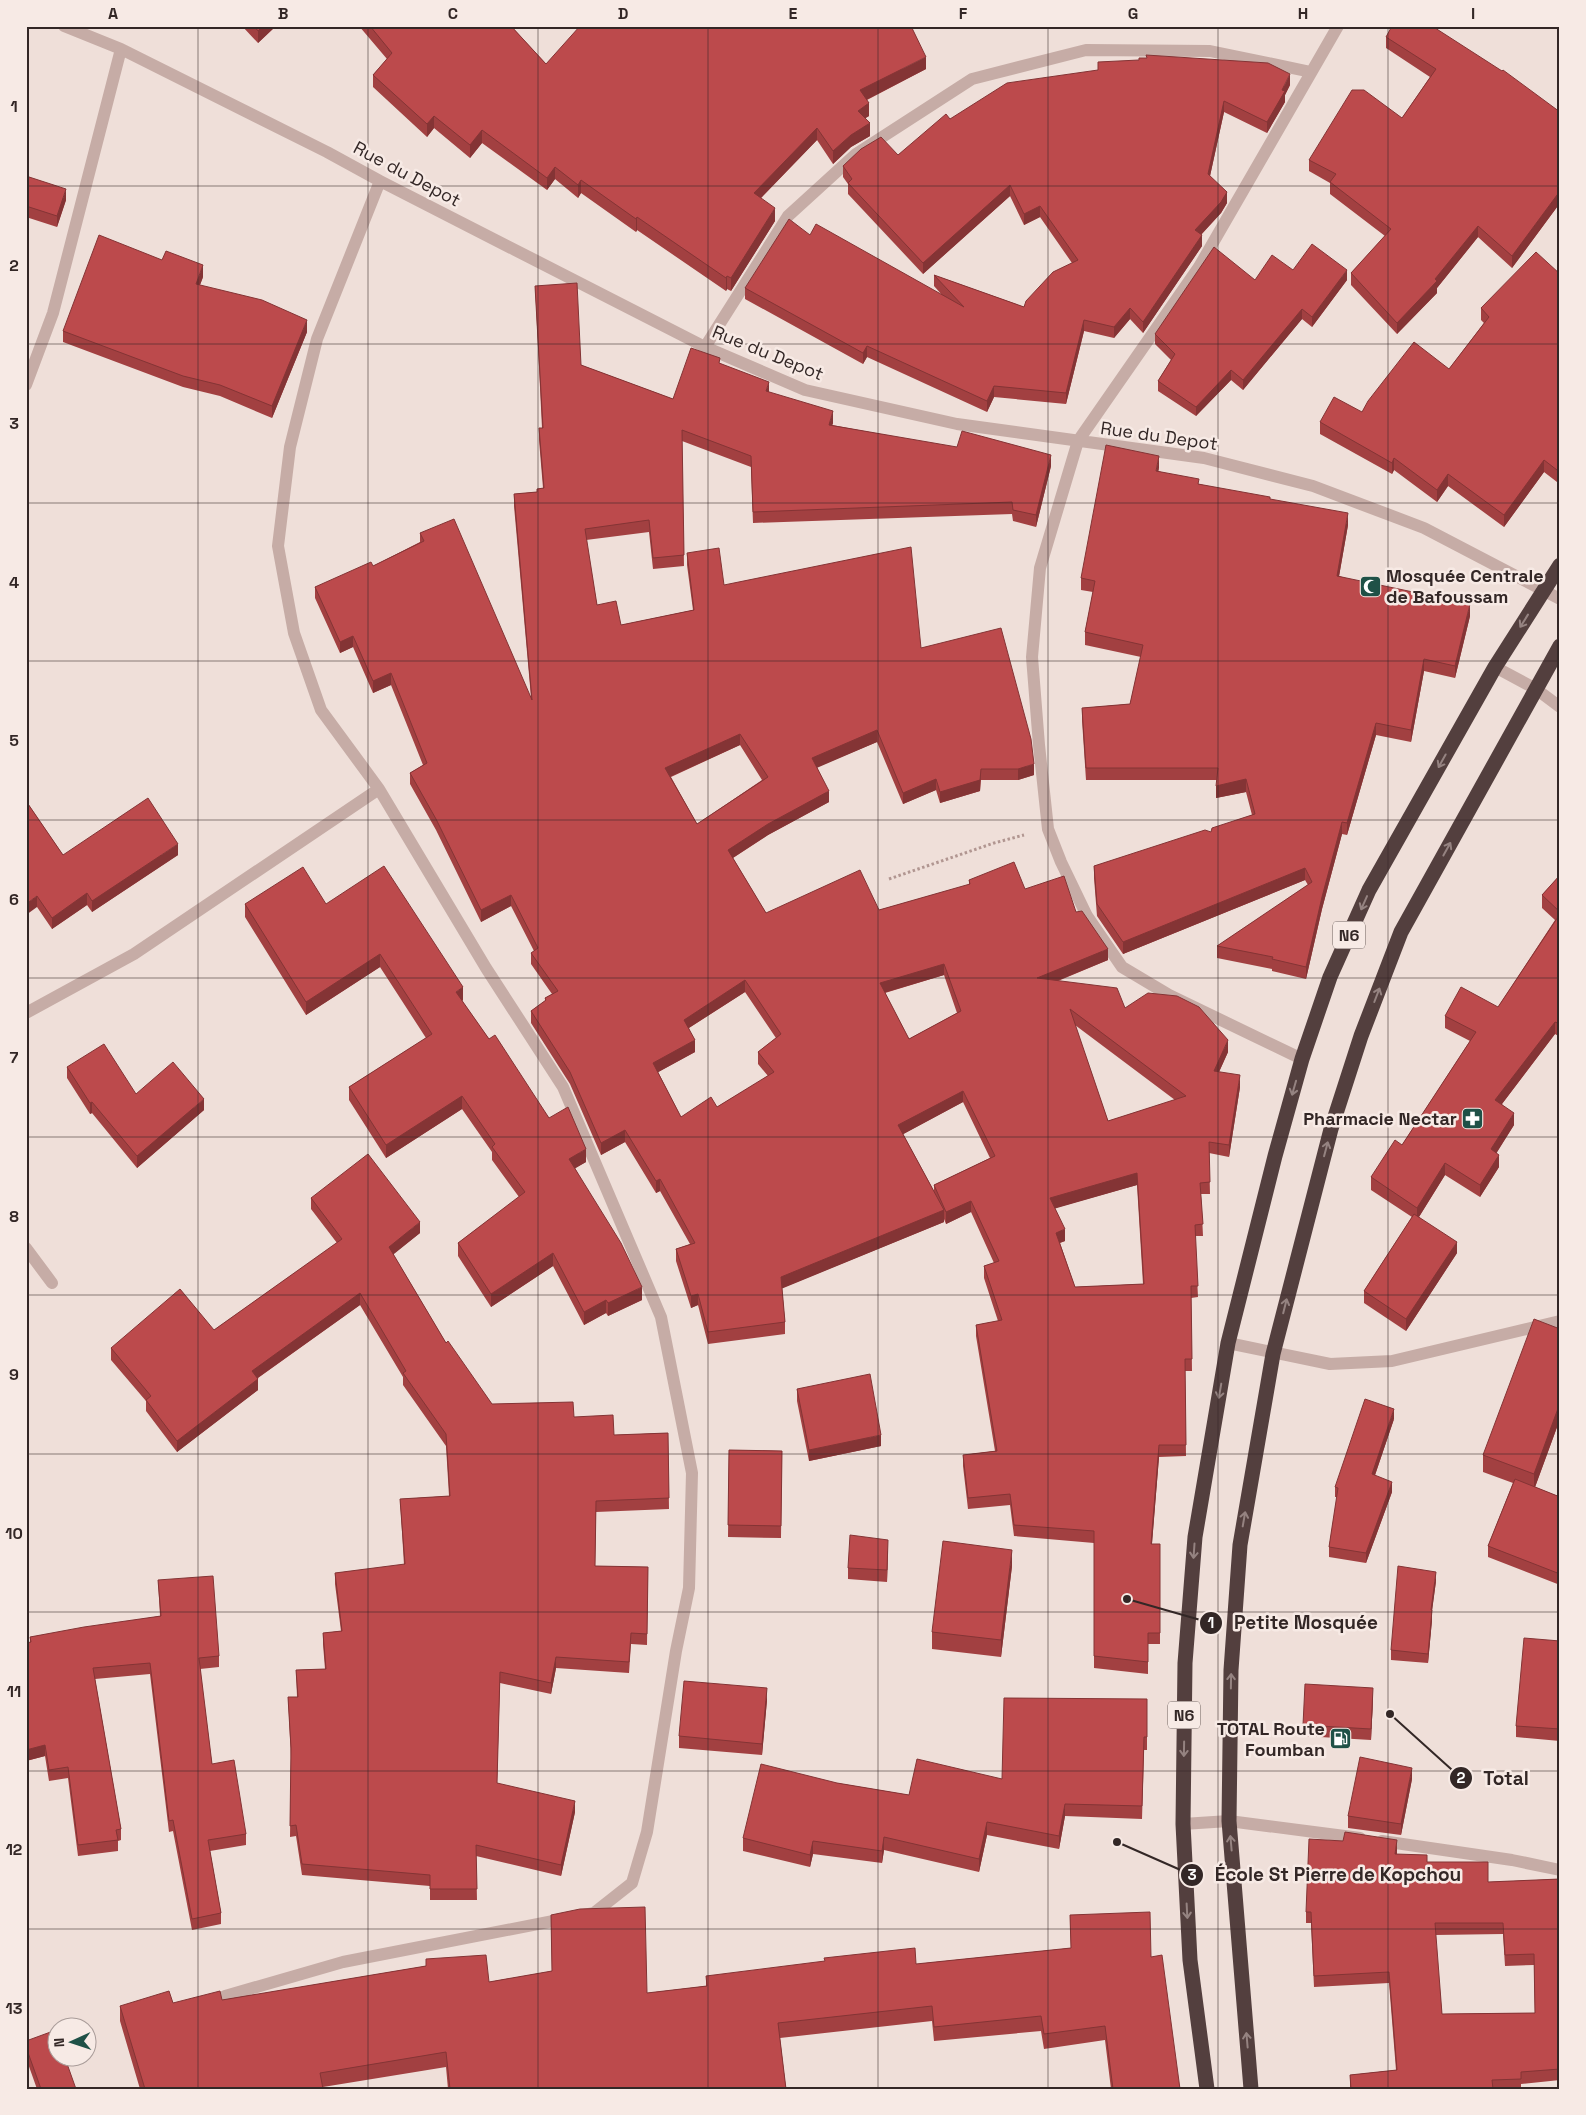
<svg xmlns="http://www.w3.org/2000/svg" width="1586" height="2115" font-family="'Space Grotesk',sans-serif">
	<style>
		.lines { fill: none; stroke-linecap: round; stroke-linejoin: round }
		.path { stroke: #b19691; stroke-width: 3; stroke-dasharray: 2.5 2.5; stroke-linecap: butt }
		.minor { stroke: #c6aca6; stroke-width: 12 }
		.highway { stroke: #533f3e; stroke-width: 15 }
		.wall { fill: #a24041; fill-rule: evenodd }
		.shaded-wall { fill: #843435 }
		.building { fill: #bc4a4c; stroke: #843435; fill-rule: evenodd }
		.oneway { stroke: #958381 }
		.grid { fill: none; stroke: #332726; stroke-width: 1; stroke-opacity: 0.55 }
		.labels { text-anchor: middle; stroke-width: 5; stroke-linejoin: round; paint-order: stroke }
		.shield { fill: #f7eae5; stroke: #6e625f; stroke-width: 1 }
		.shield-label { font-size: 16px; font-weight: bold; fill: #332726 }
		.street-label { font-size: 18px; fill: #332726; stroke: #f7eae5 }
		.poi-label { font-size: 18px; font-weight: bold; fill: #332726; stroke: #f7eae5; text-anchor: end }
		.leader { fill: none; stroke: #332726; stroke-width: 2 }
		.callout-dot { fill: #332726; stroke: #f7eae5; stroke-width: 2 }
		.mark-label { font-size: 15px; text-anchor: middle; font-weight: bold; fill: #fff }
		.callout-label { font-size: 19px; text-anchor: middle; font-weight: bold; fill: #332726; stroke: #f7eae5; stroke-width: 5; stroke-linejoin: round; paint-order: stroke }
		.neatline { fill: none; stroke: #332726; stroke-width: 2 }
		.grid-label { font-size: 16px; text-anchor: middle; font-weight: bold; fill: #332726 }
	</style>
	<rect width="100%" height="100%" fill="#efdfd9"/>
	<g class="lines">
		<path class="path" d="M889 879 994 843 1024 835"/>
		<path class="minor" d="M64 26 121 49 327 152 380 181 705 347 805 390 957 424 1204 458 1313 486 1424 528 1560 599
			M705 347 788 216 856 154 972 79 1086 50 1210 51 1311 72
			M26 385 53 313 121 49
			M1495 667 1536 689 1560 707
			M26 1013 134 954 379 789
			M1302 1059 1169 995 1122 967 1087 916 1061 862 1048 829 1039 745 1032 657 1040 568 1078 441 1199 267 1338 26
			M26 1248 52 1283
			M1228 1343 1330 1364 1392 1361 1560 1321
			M1183 1824 1229 1821 1360 1838
			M1382 1841 1512 1860 1560 1870
			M225 1996 343 1962 594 1913 632 1883 647 1832 676 1651 689 1588 692 1473 661 1317 563 1087 486 968 379 789 321 710 294 633 278 546 290 447 317 339 380 181"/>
		<path class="highway" d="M1207 2089 1190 1960 1183 1824 1185 1663 1195 1537 1228 1343 1275 1156 1302 1059 1330 977 1369 890 1495 667 1560 565
			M1251 2089 1229 1821 1231 1670 1240 1545 1273 1354 1331 1129 1361 1036 1401 932 1560 646"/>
	</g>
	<path class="wall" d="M242 26H276L258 43Z
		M359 26H511L546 64 926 69 867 100 869 116 865 118 870 136 851 147 833 164 817 140 761 198 775 221 731 291 727 289 726 291 637 230 636 232 581 193 578 198 555 179 547 190 482 143 470 158 434 128 427 137 373 87V75L387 59Z
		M1386 37 1560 112V203L1512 268 1478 237 1437 288V293L1397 334 1351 285V273L1385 236 1330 194V183L1309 171V160L1402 118 1430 77 1386 48Z
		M1290 85 1285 95V102L1267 133 1224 112 1210 176 1227 203 1221 213 1201 235 1202 246 1143 333 1130 319 1114 338 1084 331 1066 404 994 397 987 412 867 357 863 364 745 299V288L810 235 942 295 934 286V275L1024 307 1072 263 1040 217 1024 225 1010 196 923 274 848 194V184L843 177V166L898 155 950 119Z
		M26 176 66 200 57 227 26 217Z
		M1293 270 1347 280 1312 327 1302 319 1243 390 1231 380 1196 416 1158 391V381L1171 360 1155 344V334L1255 280Z
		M1560 274 1557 482 1544 472 1504 527 1448 486 1437 502 1394 470 1392 474 1320 434V422L1362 412 1449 369 1484 323 1481 320V308Z
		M203 277 200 285 307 332 272 418 220 396 183 387 63 342V331Z
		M535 286 581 365 673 399 720 363 769 392 833 423 832 425 1051 466 1036 527 1013 521 1012 514 753 523 751 467 682 441 684 566 653 569 649 532 586 540 597 605 621 625 693 610 687 565V553L724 585 921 648 1034 775 1018 780H981L980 791 940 803 936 790 903 804 877 742 817 767 829 802 768 835 733 858 766 913 879 910 969 885V880L1025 889 1076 912 1108 960 1058 981 1228 1052 1219 1072 1240 1087 1229 1157 1209 1153 1210 1194H1201L1203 1236H1195L1198 1297 1191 1298 1192 1371H1185L1186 1456 1159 1457 1152 1544H1160V1644H1148V1674L1094 1668V1543L1014 1536 1010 1505 968 1509 963 1466V1455L995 1451 976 1336V1325L998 1321 984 1278V1266L994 1263 971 1212 946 1224 944 1219V1222L782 1288 785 1322V1334L708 1344 698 1305 691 1308 676 1261V1249L690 1244 660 1191 656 1193 625 1142 601 1155 570 1084 531 1023V1011L545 1001V998L552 994 531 964V953L534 951 511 906 481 922 436 830 410 784V773L423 765 391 685 373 693 353 647 340 653 315 598V587L373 566 420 542V533L531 697 514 506V494L537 492V489L543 488 539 440V428H542ZM740 745 762 780 697 824 671 777ZM944 975 957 1013 909 1039 885 993ZM745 992 776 1038 758 1052V1064L768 1076 717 1107 681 1117 658 1072 695 1052 689 1028ZM1075 1025 1175 1100 1108 1121ZM963 1102 990 1158 934 1185V1191L903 1134ZM1137 1185 1143 1284 1075 1287 1060 1243 1065 1241 1055 1208Z
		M1159 468 1158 471 1199 484 1270 500 1348 525 1339 576 1470 616 1455 678 1424 671 1411 742 1376 735 1347 835 1342 834 1322 909 1306 979 1272 971V969L1217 958V946L1308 885 1305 880 1123 954 1097 916 1094 878V866L1211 832 1252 815 1246 792 1216 798 1217 780H1086L1082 720V708L1130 704 1141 657 1085 645V632L1093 592 1081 590V578Z
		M26 801 63 855H178L92 912 87 905 52 929 37 907Z
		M1560 875V1037L1555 1034 1502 1104 1514 1125 1496 1153 1499 1167 1480 1197 1445 1175 1419 1217 1457 1253 1406 1331 1364 1303V1291L1412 1217 1371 1190V1177L1402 1145 1470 1041 1445 1028V1016L1498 1007 1555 920 1542 908V895Z
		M245 904H326L463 1000 462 1001 489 1039 549 1118 586 1162 575 1168 642 1300 608 1316 606 1313 584 1325 553 1266 491 1307 458 1256V1243L519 1197 492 1160V1152L462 1109 386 1158 349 1100V1087L426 1038 380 967 306 1015 245 917Z
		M67 1067 136 1094 204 1110 137 1168 92 1113 90 1114 67 1078Z
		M311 1198 420 1233 393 1254 446 1343 492 1404 574 1417 614 1435 668 1433 669 1509 596 1512 595 1566 648 1567 647 1645 631 1644 629 1673 556 1668 551 1694 500 1683 497 1783 575 1812 561 1876 476 1856 477 1900H430V1886L302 1875 296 1836 290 1837 291 1758 288 1697H297L296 1670 325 1669 323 1644V1633L341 1631 335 1584V1573L404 1565 400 1499 449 1496 446 1446 403 1385V1377L360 1305 258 1378V1390L177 1452 146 1411V1401L111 1360V1348L214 1330 337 1243 311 1209Z
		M1560 1329V1419L1535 1487 1560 1497V1585L1488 1557V1546L1513 1483 1483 1472V1455Z
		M797 1389 881 1446 809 1461 797 1401Z
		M1394 1419 1375 1475 1392 1492 1366 1563 1329 1557V1547L1337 1497H1335V1487Z
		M729 1450 782 1451 781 1538 728 1537Z
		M888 1551 887 1582 848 1579V1568Z
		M1012 1566 1001 1657 932 1649V1632Z
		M158 1580 219 1656V1667L200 1669 212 1764 246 1834V1845L210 1851 221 1913V1924L192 1930 173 1831 169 1832 150 1674 95 1679 121 1829V1840L118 1841V1851L78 1856 68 1778 49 1781 45 1756 26 1761V1643H30V1637L160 1616Z
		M1436 1581 1432 1610V1620L1428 1663 1391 1660V1650Z
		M1560 1641V1741L1516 1737V1726Z
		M1147 1699V1750H1144L1142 1819 1065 1816 1059 1849 987 1835 979 1872 884 1850 882 1863 813 1854 810 1867 743 1851V1838L837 1783 909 1795 1002 1779Z
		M1373 1699 1371 1740 1303 1736V1725Z
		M767 1700 762 1755 679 1748V1736Z
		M1412 1779 1401 1835 1348 1828V1816Z
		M1397 1851V1854L1427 1862 1488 1882 1560 1879V2080L1521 2084V2089H1350V2075L1396 2070 1389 1983 1314 1987 1311 1923H1306V1912ZM1503 1934 1505 1966 1534 1965 1535 2013 1442 2014 1435 1935Z
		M551 1915 647 1993 706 1986V1976L916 1964 1071 1948 1070 1915 1151 1957 1180 2089H1111L1105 2040 1044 2049 1041 2031 934 2041 932 2021 780 2038 786 2089H448L446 2067 323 2087V2089H140L120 2021V2006L173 2003 222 2000 426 1966V1959L489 1982 552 1971Z
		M26 2041 76 2089H37L26 2058Z"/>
	<path class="shaded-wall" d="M263 26H276L258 43V31Z
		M926 57V69L860 103V90Z
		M1290 74V85L1285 95V102L1267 133V122Z
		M1224 101V112L1208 185V174Z
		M869 103V116L858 123V111Z
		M434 116V128L427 137V124Z
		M870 123V136L851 147 833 164V151L851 135Z
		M817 128V140L754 205V193Z
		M482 130V143L470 158V145Z
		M555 167V179L547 190V178Z
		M581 180V193L578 198V185Z
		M1010 185V196L923 274V263Z
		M66 189V200L57 227V216Z
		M1560 191V203L1512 268V256Z
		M1227 192V203L1221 213 1195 241V230Z
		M1040 206V217L1024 225V214Z
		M775 208V221L731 291V278Z
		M637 217V230L636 232V219Z
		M1478 226V237L1437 288V293L1397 334V323L1435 279Z
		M1202 235V246L1143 333V322Z
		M203 265V277L196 295V284Z
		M1347 270V280L1312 327V317Z
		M727 276V289L726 291V278Z
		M1130 308V319L1114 338V327Z
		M1302 309V319L1243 390V380Z
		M307 320V332L272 418V406Z
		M1084 320V331L1066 404V393Z
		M867 346V357L863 364V353Z
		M1231 370V380L1196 416V407Z
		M769 382V394L766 391Z
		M994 386V397L987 412V401Z
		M833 411V423L829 436V425Z
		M1051 455V466L1036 527V515Z
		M1159 456V468L1156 483V471Z
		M1394 458V470L1392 474V463Z
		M1544 460V472L1504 527V515Z
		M1560 466V478L1557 482V470Z
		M1448 474V486L1437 502V490Z
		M1348 513V525L1337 588V576Z
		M1470 604V616L1455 678V666Z
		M353 636V647L340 653V642Z
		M1424 659V671L1411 742V730Z
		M391 673V685L373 693V681Z
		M1376 723V735L1347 835V823Z
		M877 730V742L812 770V758Z
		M740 734V745L665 779V768Z
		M1034 764V775L1018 780V769Z
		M981 769 980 791 940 803V792Z
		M936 779V790L903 804V793Z
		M1246 779V792L1216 798V786Z
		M829 791V802L768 835 728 861V850L768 824Z
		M1342 822V834L1322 909 1306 979V967L1322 897Z
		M178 844V855L92 912V901Z
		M1305 868V880L1123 954V942Z
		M87 893V905L52 929V918Z
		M511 895V906L481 922V910Z
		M37 896V907L26 915V904Z
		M1108 949V960L1037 989V978Z
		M380 954V967L306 1015V1002Z
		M944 964V975L880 994V983Z
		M745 980V992L684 1031V1020Z
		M463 987V1000L456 1005V992Z
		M1555 1022V1034L1495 1113V1100Z
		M695 1040V1052L653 1075V1063Z
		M1228 1040V1052L1214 1083V1071Z
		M1240 1075V1087L1229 1157V1145Z
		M963 1091V1102L898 1137V1125Z
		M462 1096V1109L386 1158V1145Z
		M204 1099V1110L137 1168V1156Z
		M92 1102V1113L90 1114V1103Z
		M1514 1113V1125L1491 1162V1149Z
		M625 1130V1142L601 1155V1143Z
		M586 1149V1162L569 1172V1159Z
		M1499 1155V1167L1480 1197V1185Z
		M1445 1163V1175L1417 1220V1208Z
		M1137 1173V1185L1050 1210V1198Z
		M660 1179V1191L656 1193V1181Z
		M971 1201V1212L946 1224V1212Z
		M944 1210V1222L781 1289V1277Z
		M420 1222V1233L389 1258V1247Z
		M1065 1229V1241L1056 1244V1233Z
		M1457 1242V1253L1406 1331V1319Z
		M553 1253V1266L491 1307V1294Z
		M642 1287V1300L608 1316V1303Z
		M360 1293V1305L252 1382V1371Z
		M698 1294V1305L691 1308V1296Z
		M606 1300V1313L584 1325V1312Z
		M258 1379V1390L177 1452V1441Z
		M1560 1403V1419L1534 1490V1474Z
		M1394 1409V1419L1372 1484V1474Z
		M881 1435V1446L809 1461V1450Z
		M1159 1445V1457L1151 1555V1544Z
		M1392 1482V1492L1366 1563V1553Z
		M888 1540V1551L887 1582V1570Z
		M1012 1550V1566L1001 1657V1640Z
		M1436 1572V1581L1431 1619V1610Z
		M1432 1610V1620L1428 1663V1654Z
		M556 1657V1668L551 1694V1683Z
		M767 1688V1700L762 1755V1744Z
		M1373 1688V1699L1371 1740V1729Z
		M45 1745V1756L26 1761V1750Z
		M1412 1768V1779L1401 1835V1824Z
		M575 1801V1812L561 1876V1865Z
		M1065 1804V1816L1059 1849V1836Z
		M987 1822V1835L979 1872V1859Z
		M884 1837V1850L882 1863V1851Z
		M1397 1840V1851L1395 1865V1854Z
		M813 1841V1854L810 1867V1855Z"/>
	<path class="building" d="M254 26H263L258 31Z
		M370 26H511L546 64 580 26H911L926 57 860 90 869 103 858 111 870 123 851 135 833 151 817 128 754 193 775 208 731 278 727 276 726 278 637 217 636 219 581 180 578 185 555 167 547 178 482 130 470 145 434 116 427 124 373 75 392 53Z
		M1392 26H1432L1502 71 1503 70 1560 112V191L1512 256 1478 226 1435 279 1437 281 1397 323 1351 273 1391 229 1330 182 1336 174 1309 160 1352 90H1364L1402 118 1436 69 1386 37Z
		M1146 55 1268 63 1290 74 1282 90 1285 91 1267 122 1224 101 1208 174 1227 192 1221 202 1195 230 1202 235 1143 322 1130 308 1114 327 1084 320 1066 393 994 386 987 401 867 346 863 353 745 288 789 219 810 235 816 224 964 307 934 275 1024 307 1026 301 1053 272 1078 260 1040 206 1024 214 1010 185 923 263 848 183 852 179 843 166 861 149 881 137 898 155 946 114 950 119 1007 83 1098 70V62L1139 60V58H1147Z
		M26 176 66 189 57 216 26 206Z
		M99 235 162 260 166 251 203 265 196 284 262 300 307 320 272 406 220 385 183 376 63 331Z
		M1312 244 1347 270 1312 317 1302 309 1243 380 1231 370 1196 407 1158 381 1175 354 1155 334 1214 247 1255 280 1272 255 1293 270Z
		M1536 252 1560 274V466L1557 470 1544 460 1504 515 1448 474 1437 490 1394 458 1392 463 1320 422 1334 397 1362 412 1368 401 1414 342 1449 369 1489 317 1481 308Z
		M577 283 581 365 673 399 691 348 720 358 719 363 769 382 766 391 833 411 829 425 957 447 962 431 1051 455 1036 515 1013 510 1012 502 753 512 751 456 682 430 684 555 653 558 649 520 585 529 597 605 616 601 621 625 694 610 687 553 719 548 724 585 911 547 921 648 1001 628 1031 739 1034 764 1018 769H981L980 780 940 792 936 779 903 793 877 730 812 758 829 791 768 824 728 850 766 913 860 870 879 910 970 884 969 880 1014 862 1025 889 1064 876 1076 912 1082 911 1108 949 1037 978 1117 988 1125 1008 1148 993 1177 996 1199 1007 1228 1040 1214 1071 1240 1075 1229 1145 1209 1142 1210 1182 1200 1183 1203 1224 1195 1225 1198 1286H1191L1192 1359H1185L1186 1445H1159L1151 1544H1160V1633H1148V1662L1094 1656V1531L1014 1525 1010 1494 968 1498 963 1455 997 1451 976 1325 1002 1320 984 1266 999 1261 971 1201 946 1212 934 1185 995 1156 963 1091 898 1125 944 1210 781 1277 785 1322 708 1332 698 1294 691 1296 676 1249 695 1243 660 1179 656 1181 625 1130 601 1143 570 1072 531 1011 546 1000 545 998 558 991 531 953 538 948 511 895 481 910 436 819 410 773 427 763 391 673 373 681 353 636 340 642 315 587 371 562 373 566 424 541 420 533 454 519 532 700 514 494 537 492V489L544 488 539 428H543L535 286ZM740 734 768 777 697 824 665 768ZM944 964 961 1011 909 1039 880 983ZM745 980 781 1034 758 1052 774 1072 717 1107 711 1097 681 1117 653 1063 695 1040 684 1020ZM1070 1009 1186 1096 1108 1121ZM1137 1173 1144 1284 1075 1287 1056 1233 1065 1229 1050 1198Z
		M1106 445 1159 456 1156 471 1199 479 1198 484 1270 497V499L1348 513 1337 576 1470 604 1455 666 1424 659 1411 730 1376 723 1347 823 1342 822 1322 897 1306 967 1272 959 1273 957 1217 946 1312 882 1305 868 1123 942 1097 904 1094 866 1205 830 1211 832 1212 828 1255 814 1246 779 1216 786 1218 768H1086L1082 708 1130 704 1143 645 1085 632 1095 581 1081 578Z
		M148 798 178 844 92 901 87 893 52 918 37 896 26 904V801L63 855Z
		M384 866 463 987 456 992 489 1039 495 1035 549 1118 568 1107 586 1149 569 1159 621 1243 642 1287 608 1303 606 1300 584 1312 553 1253 491 1294 458 1243 525 1192 492 1147 495 1144 462 1096 386 1145 349 1087 432 1034 380 954 306 1002 245 904 303 867 326 904Z
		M1560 875V912L1542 895Z
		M1560 914V1024L1555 1022 1495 1100 1514 1113 1491 1149 1499 1155 1480 1185 1445 1163 1417 1208 1371 1177 1395 1140 1402 1145 1476 1032 1445 1016 1461 987 1498 1007Z
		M104 1044 136 1094 173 1062 204 1099 137 1156 92 1102 90 1103 67 1067Z
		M368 1154 420 1222 389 1247 446 1343 448 1341 492 1404 573 1402 574 1417 613 1415 614 1435 668 1433 669 1498 596 1501 595 1566 648 1567 647 1634 631 1633 629 1662 556 1657 551 1683 500 1672 497 1783 575 1801 561 1865 476 1845 477 1889H430V1875L302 1864 296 1825 290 1826 291 1748 288 1697H298L296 1670 326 1669 323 1633 342 1631 335 1573 405 1564 400 1499 450 1496 446 1434 403 1373 406 1371 360 1293 252 1371 258 1379 177 1441 146 1400 151 1396 111 1348 180 1289 214 1330 342 1239 311 1198Z
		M1414 1214 1457 1242 1406 1319 1364 1291Z
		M1534 1319 1560 1329V1403L1534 1474 1483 1455Z
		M870 1374 881 1435 809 1450 797 1389Z
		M1365 1399 1394 1409 1372 1474 1392 1482 1366 1553 1329 1547 1338 1488 1335 1487Z
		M729 1450 782 1451 781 1526 728 1525Z
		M1515 1479 1560 1497V1574L1488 1546Z
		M850 1535 888 1540 887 1570 848 1568Z
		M943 1541 1012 1550 1001 1640 932 1632Z
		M1398 1566 1436 1572 1431 1610H1432L1428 1654 1391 1650Z
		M213 1576 219 1656 199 1658 212 1764 234 1760 246 1834 208 1840 221 1913 192 1919 173 1820 169 1821 150 1663 93 1668 121 1829 116 1830 118 1840 78 1845 68 1767 49 1770 45 1745 26 1750V1643L31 1642 30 1637 84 1627 161 1616 158 1580Z
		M1524 1638 1560 1641V1729L1516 1726Z
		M684 1681 767 1688 762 1744 679 1736Z
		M1305 1684 1373 1688 1371 1729 1303 1725Z
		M1004 1698 1147 1699V1737H1144L1142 1806 1065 1804 1059 1836 987 1822 979 1859 884 1837 882 1851 813 1841 810 1855 743 1838 761 1764 837 1783 909 1795 917 1759 1002 1779Z
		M1360 1757 1412 1768 1401 1824 1348 1816Z
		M1345 1832 1397 1840 1395 1854 1427 1855V1862H1488V1882L1560 1879V2069L1521 2072V2079L1492 2080 1493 2089H1351L1350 2075 1397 2070 1389 1972 1314 1976 1311 1912H1306L1309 1839 1343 1841ZM1435 1923H1503L1505 1955 1534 1954 1535 2013 1442 2014Z
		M645 1907 647 1993 707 1986 706 1976 825 1961 824 1958 915 1948 916 1964 1071 1948 1070 1915 1150 1912 1151 1957 1162 1955 1180 2089H1113L1105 2026 1044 2034 1041 2016 934 2027 932 2006 778 2023 786 2089H450L446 2052 320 2073 323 2089H145L120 2006 169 1991 173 2003 220 1991 222 2000 426 1966V1959L486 1955 489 1982 552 1971 551 1915 580 1909Z
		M56 2030 58 2036V2058H65L76 2089H41L26 2047V2041Z"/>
	<defs><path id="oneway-shaft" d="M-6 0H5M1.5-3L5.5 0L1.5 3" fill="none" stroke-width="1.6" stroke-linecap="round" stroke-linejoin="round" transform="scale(1.25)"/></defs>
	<g class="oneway">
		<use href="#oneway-shaft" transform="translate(1524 621) rotate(122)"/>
		<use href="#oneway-shaft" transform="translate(1442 761) rotate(119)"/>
		<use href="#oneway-shaft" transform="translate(1447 849) rotate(-61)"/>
		<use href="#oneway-shaft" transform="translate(1364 903) rotate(114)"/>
		<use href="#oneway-shaft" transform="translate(1377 995) rotate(-69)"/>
		<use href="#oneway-shaft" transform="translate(1294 1088) rotate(106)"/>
		<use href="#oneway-shaft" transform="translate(1326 1149) rotate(-75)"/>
		<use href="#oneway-shaft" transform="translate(1285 1306) rotate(-76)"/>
		<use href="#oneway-shaft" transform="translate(1220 1391) rotate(100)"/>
		<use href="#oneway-shaft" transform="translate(1244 1519) rotate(-80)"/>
		<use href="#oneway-shaft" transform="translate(1194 1551) rotate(94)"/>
		<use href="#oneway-shaft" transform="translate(1231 1681) rotate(-89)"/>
		<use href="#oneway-shaft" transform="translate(1184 1749) rotate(91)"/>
		<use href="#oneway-shaft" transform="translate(1231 1843) rotate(-95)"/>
		<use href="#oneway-shaft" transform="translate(1187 1911) rotate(87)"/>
		<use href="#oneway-shaft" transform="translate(1247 2040) rotate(-95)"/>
	</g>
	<path class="grid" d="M198 26V2089M368 26V2089M538 26V2089M708 26V2089M878 26V2089M1048 26V2089M1218 26V2089M1388 26V2089M26 186H1560M26 344H1560M26 503H1560M26 661H1560M26 820H1560M26 978H1560M26 1137H1560M26 1295H1560M26 1454H1560M26 1612H1560M26 1771H1560M26 1929H1560"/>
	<defs>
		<symbol id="mosque-square" viewBox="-11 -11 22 22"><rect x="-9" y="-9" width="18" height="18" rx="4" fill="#1f5147" stroke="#f7eae5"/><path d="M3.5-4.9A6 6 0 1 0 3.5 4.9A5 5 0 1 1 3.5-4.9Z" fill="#fff"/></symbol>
		<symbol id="pharmacy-square" viewBox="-11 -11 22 22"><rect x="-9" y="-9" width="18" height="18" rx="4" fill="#1f5147" stroke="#f7eae5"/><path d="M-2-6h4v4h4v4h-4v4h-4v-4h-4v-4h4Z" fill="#fff"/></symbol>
		<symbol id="fuel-square" viewBox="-11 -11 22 22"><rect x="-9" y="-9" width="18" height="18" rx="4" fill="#1f5147" stroke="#f7eae5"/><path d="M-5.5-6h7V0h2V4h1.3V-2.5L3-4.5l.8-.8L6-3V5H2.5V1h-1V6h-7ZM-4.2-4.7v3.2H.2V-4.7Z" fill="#fff"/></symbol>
	</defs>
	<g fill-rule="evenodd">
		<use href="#mosque-square" x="1358" y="574" width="25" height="25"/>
		<use href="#pharmacy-square" x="1460" y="1106" width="25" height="25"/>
		<use href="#fuel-square" x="1328" y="1726" width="25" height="25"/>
	</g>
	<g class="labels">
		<g class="shield">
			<rect x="1333" y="921.5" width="32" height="27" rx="4"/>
			<rect x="1168" y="1701.5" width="32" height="27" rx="4"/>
		</g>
		<g class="shield-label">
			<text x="1349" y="941">N6</text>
			<text x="1184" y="1721">N6</text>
		</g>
		<g class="street-label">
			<text transform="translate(407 174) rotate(28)" y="6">Rue du Depot</text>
			<text transform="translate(768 353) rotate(22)" y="6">Rue du Depot</text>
			<text transform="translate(1159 436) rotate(8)" y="6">Rue du Depot</text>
		</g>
		<g class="poi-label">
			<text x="1386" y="582" text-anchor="start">Mosquée Centrale<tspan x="1386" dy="21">de Bafoussam</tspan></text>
			<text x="1457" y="1125">Pharmacie Nectar</text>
			<text x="1325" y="1735">TOTAL Route<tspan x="1325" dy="21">Foumban</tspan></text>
		</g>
	</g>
	<path class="leader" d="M1127 1599L1211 1623M1390 1714L1461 1778M1117 1842L1192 1875"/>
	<g class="callout-dot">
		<circle cx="1127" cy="1599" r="5"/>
		<circle cx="1390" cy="1714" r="5"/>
		<circle cx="1117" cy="1842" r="5"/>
		<circle cx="1211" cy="1623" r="12"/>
		<circle cx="1461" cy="1778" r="12"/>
		<circle cx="1192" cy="1875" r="12"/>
	</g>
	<g class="mark-label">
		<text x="1211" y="1628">1</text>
		<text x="1461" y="1783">2</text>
		<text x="1192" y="1880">3</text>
	</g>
	<g class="callout-label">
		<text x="1306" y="1629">Petite Mosquée</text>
		<text x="1506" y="1785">Total</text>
		<text x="1338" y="1881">École St Pierre de Kopchou</text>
	</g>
	<rect width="1586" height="2115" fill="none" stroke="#f7eae5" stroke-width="55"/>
	<g transform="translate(72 2042) rotate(267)"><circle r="24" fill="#f7eae5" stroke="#a99c99"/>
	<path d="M0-4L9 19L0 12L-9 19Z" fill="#1f5147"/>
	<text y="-8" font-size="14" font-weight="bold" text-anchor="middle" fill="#332726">N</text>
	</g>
	<rect x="28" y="28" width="1530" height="2060" class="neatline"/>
	<g class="grid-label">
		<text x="113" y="19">A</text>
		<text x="283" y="19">B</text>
		<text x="453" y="19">C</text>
		<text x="623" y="19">D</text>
		<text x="793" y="19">E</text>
		<text x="963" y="19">F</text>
		<text x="1133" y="19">G</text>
		<text x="1303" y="19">H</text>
		<text x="1473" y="19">I</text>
		<text x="14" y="112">1</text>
		<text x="14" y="271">2</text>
		<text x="14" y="429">3</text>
		<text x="14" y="588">4</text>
		<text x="14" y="746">5</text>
		<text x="14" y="905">6</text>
		<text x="14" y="1063">7</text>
		<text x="14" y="1222">8</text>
		<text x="14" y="1380">9</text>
		<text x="14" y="1539">10</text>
		<text x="14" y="1697">11</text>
		<text x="14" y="1855">12</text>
		<text x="14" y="2014">13</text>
	</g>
</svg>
